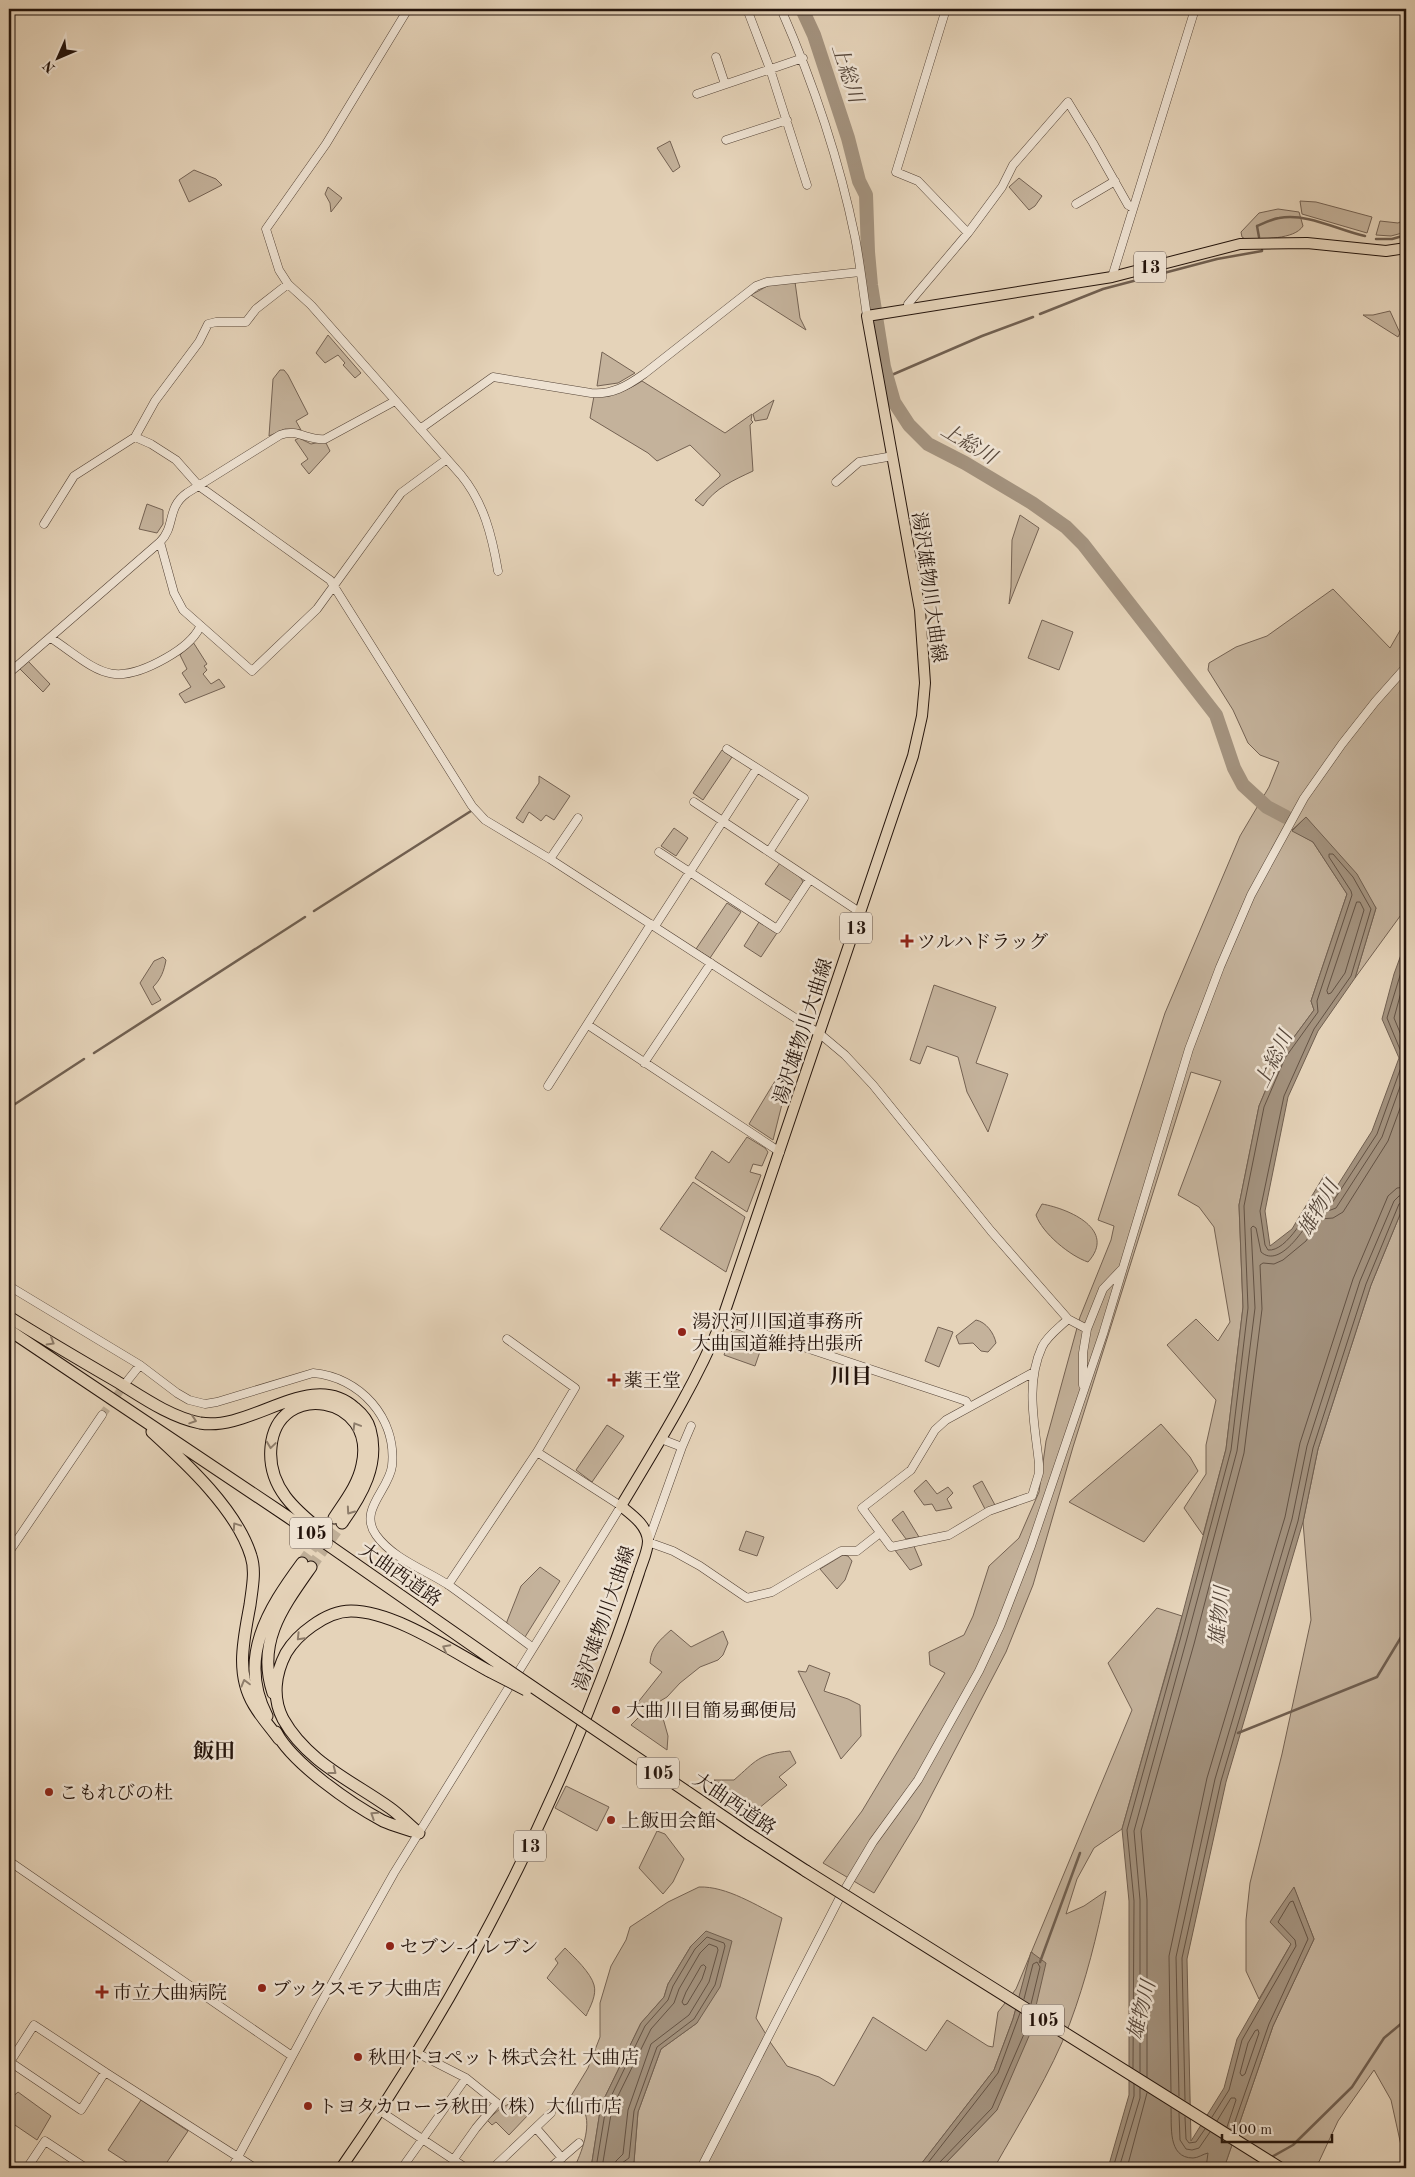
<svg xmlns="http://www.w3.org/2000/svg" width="1415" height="2177" font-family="'Old Standard TT','Noto Serif JP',serif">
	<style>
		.green { fill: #c4b29b; stroke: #746253 }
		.water { fill: #a3927e; stroke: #705f50 }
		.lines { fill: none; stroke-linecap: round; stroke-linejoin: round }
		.shore { stroke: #635244; stroke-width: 1 }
		.stream { stroke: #705f50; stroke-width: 2.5 }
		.river { stroke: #a3927e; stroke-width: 14 }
		.minor-tunnel { stroke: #bead96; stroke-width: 8; stroke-dasharray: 8 4; stroke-linecap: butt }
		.highway-tunnel { stroke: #bead96; stroke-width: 11; stroke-dasharray: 11 5.5; stroke-linecap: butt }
		.minor-casing { stroke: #544336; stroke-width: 9 }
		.major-casing { stroke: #23130b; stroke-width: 12 }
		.highway-casing { stroke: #23130b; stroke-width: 13 }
		.minor { stroke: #eee2d2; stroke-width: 8 }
		.major { stroke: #e5d3b9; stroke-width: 10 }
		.highway { stroke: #e5d3b9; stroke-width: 11 }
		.highway-bridge-casing { stroke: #23130b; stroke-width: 13; stroke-linecap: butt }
		.highway-bridge { stroke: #e5d3b9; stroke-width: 11 }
		.oneway { stroke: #8e7d6b }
		.poi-dot { fill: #8f2418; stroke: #eee2d2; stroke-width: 2 }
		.labels { text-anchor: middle; stroke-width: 5; stroke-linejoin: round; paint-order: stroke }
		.shield { fill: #eee2d2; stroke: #605147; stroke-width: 1 }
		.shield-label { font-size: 18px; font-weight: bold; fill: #23130b }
		.street-label { font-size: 19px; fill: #23130b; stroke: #eee2d2 }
		.poi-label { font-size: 19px; fill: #23130b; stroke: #eee2d2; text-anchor: start }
		.water-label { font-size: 20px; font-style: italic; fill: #564639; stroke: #eee2d2 }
		.quarter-label { font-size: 21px; font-weight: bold; fill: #23130b; stroke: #eee2d2 }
	</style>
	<rect width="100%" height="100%" fill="#e5d3b9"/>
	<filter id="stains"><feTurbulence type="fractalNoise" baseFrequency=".004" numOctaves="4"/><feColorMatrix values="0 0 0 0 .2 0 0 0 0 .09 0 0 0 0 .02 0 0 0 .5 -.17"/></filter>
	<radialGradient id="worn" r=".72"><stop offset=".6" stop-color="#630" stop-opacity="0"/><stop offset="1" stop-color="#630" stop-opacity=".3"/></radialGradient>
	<path class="green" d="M670 141 680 167 673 172 657 148Z
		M194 170 216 179 222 185 189 202 179 180Z
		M1019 178 1042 196 1035 206 1029 210 1009 187Z
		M328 187 342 198 331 212 330 203 325 194Z
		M1300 201 1316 202 1372 217 1367 233 1302 214Z
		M1278 209 1299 212 1303 226C1294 240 1263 238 1247 240L1242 237 1241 232 1259 213Z
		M1406 219V232L1391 236 1376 235 1380 221 1398 223Z
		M795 282 800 318 806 330 751 295 771 284Z
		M1390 311 1400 333 1398 337 1363 315H1373Z
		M328 335 361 373 355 378 343 365 345 363 338 355 325 363 316 353Z
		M602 352 635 373 618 383 597 386Z
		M280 370H284L288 375 308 414 296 421 301 430 285 429 269 436 273 379Z
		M642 381 725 433 752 414 751 420 753 422 750 425 753 471C734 480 715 488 703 506L695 500 720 476V474L690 445 657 461 648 453 590 418 594 396C612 397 628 390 642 381Z
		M774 400 767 419 755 421 753 414Z
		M299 438 311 444 325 441 330 451 309 474 301 464 308 459 295 440Z
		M147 504 163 510V524L157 533 139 529Z
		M1020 515 1039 528 1009 604 1011 587 1012 540Z
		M1333 589 1390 648 1406 620V908L1355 978 1376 908 1306 817 1292 830 1313 842 1347 894 1311 1001 1314 1010 1280 1056 1259 1106 1239 1205 1243 1307 1226 1449 1203 1535 1184 1508 1206 1474V1445L1216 1400 1167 1345 1196 1319 1218 1341 1230 1322 1214 1227 1199 1207 1178 1195 1221 1081 1191 1072 1073 1447 1033 1585 1006 1652 919 1819 874 1893 823 1863 862 1811 945 1673 930 1665 929 1652 964 1635 973 1616 989 1566 1019 1538 1039 1492 1046 1441 1080 1317 1111 1240 1114 1226 1098 1220 1165 1013 1240 836 1269 787 1279 762 1260 755 1248 743 1233 710 1208 670 1209 663 1236 647 1267 636Z
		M1042 620 1073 632 1059 670 1028 658Z
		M193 642 207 664 204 666 207 670 203 674 211 684 219 679 225 687 185 703 179 694 191 687 182 673 187 669 180 655Z
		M28 661 50 684 43 692 20 669Z
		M722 750 732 757 703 800 693 793Z
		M539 776 570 796 554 820 546 815 541 821 529 812 523 823 516 818 539 783Z
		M674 828 688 838 676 856 661 846Z
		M780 863 801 878 803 882 791 901 765 884Z
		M727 903 741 912 710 958 696 949Z
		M759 922 777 933 761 957 744 946Z
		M163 957 166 960C164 971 161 979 153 987L161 1000 152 1005 140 983 154 961Z
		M934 985 996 1007 976 1063 1008 1074 988 1132 967 1092 958 1057 927 1046 920 1064 910 1060Z
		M775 1081 786 1088 773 1140 749 1124Z
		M747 1137 765 1148 768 1152 762 1166 753 1164 750 1172 761 1175 747 1212 695 1178 712 1151 729 1163Z
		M693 1182 745 1217 726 1272 660 1229Z
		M1406 1200V2168L1391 2100 1374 2070 1338 2121 1316 2168H1224L1273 2026 1314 1939 1294 1888 1291 1944 1259 1999 1246 1971V1920L1250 1883 1282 1754 1311 1620 1303 1522 1318 1449 1371 1285Z
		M1042 1204C1070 1209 1117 1230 1088 1262 1070 1256 1042 1233 1036 1215Z
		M976 1320C986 1322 994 1333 996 1343L988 1352 981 1351 973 1343 959 1344 956 1336Z
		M733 1327 765 1337 755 1366 724 1355Z
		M938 1327 953 1332 939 1367 925 1361Z
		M1161 1424 1190 1457 1198 1471 1144 1542 1069 1502Z
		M607 1425 624 1436 592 1482 576 1470Z
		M926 1480 937 1494 948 1487 953 1493 947 1499 952 1508 936 1511 932 1504 924 1505 914 1491Z
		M982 1481 995 1505 985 1509 973 1486Z
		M903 1511 919 1537 906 1539 892 1520Z
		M746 1531 764 1537 757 1556 739 1550Z
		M913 1544 922 1565 910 1570 894 1549Z
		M843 1555 848 1556 852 1561 845 1580 837 1589 820 1569Z
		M540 1567 560 1581 525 1637 506 1624 521 1586Z
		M1157 1608 1182 1616 1122 1829 1094 1848 1077 1879 1066 1914 1084 1906 1106 1891C1097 1936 1086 1980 1070 2023 1051 2073 1020 2122 994 2168H941L997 2110 1032 1952 1013 2019 994 2070 918 2168H702L768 2039 787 2066 819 2077 834 2086 873 2017 926 2051 947 2020 988 2046 993 2047 998 2012 1016 1989 1132 1710 1108 1663Z
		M671 1630 691 1647 723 1631 728 1643 723 1655 718 1660 700 1667 680 1683 667 1697 645 1710 638 1704 639 1701 662 1672 650 1663C651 1647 660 1640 671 1630Z
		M809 1665 830 1673 824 1691 848 1699 860 1705 861 1736 841 1759 798 1671 806 1672Z
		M659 1704 668 1736 667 1750 631 1725 639 1717Z
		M790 1751 796 1763 779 1777 787 1785 758 1809 714 1780H734C756 1761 758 1754 790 1751Z
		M566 1786 609 1807 597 1831 555 1808Z
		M657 1831 665 1834 684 1859 673 1882 663 1894 639 1868Z
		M699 1887C727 1886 757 1906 782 1918L756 2018 767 2036 698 2168H622L634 2162 638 2112 661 2049 697 2023 706 1931 691 1946 668 1984 664 1997 641 2023 601 2105 591 2168H574C581 2154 592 2126 584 2111 582 2105 575 2100 571 2096L588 2068 600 2037V2003L611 1966 626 1940 630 1927 668 1902Z
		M565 1948C574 1957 591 1973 594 1985 597 1995 590 2007 586 2016L547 1978 558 1963 555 1959Z
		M18 2092 51 2116 37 2140 9 2121V2100Z
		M141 2100 188 2131 163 2168H136L108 2150Z
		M511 2103 519 2104 529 2114 509 2135 496 2122 492 2125 487 2120 501 2108Z"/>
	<path class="water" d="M1306 817 1357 874 1376 908 1355 978 1318 1031 1288 1097 1265 1211 1270 1246 1292 1229 1325 1174 1327 1202 1372 1131 1399 1058 1382 1019 1394 974 1406 941V1200L1371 1285 1318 1449 1303 1522 1226 1782 1187 1959 1191 2141 1224 2088 1237 2039 1291 1944 1270 1922 1294 1887 1314 1939 1273 2026 1224 2168H1108L1129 2095V1901L1122 1829 1176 1639 1226 1449 1243 1307 1239 1205 1259 1106 1280 1056 1314 1010 1311 1001 1347 894 1313 842 1292 831Z
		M706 1931 732 1941 720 1987 697 2023 661 2049 638 2112 634 2162 621 2168H591L601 2105 641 2023 664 1997 668 1984 691 1946Z
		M1031 1952 1046 1963 1029 2036 997 2110 941 2168H918L994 2070 1013 2019Z"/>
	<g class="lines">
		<path class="shore" d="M1357 902H1360L1364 910 1345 973 1331 993 1328 994 1327 991Z
			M1406 974 1394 1018 1406 1047
			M704 1965 706 1967 702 1979 687 2004 684 2005 682 2002 686 1992 701 1966Z
			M1024 1999 1033 1964 1037 1962 1040 1967 1031 2004
			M1258 2030 1259 2033 1245 2074 1242 2076 1240 2073 1248 2043 1255 2031Z
			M1133 2068 1134 1901 1127 1830 1180 1640 1231 1450 1248 1308 1244 1206 1264 1107 1285 1058 1318 1012 1317 1001 1352 895 1351 891 1329 857V854H1333L1353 877 1371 909 1351 976 1314 1029 1284 1096 1260 1211 1265 1245 1268 1250C1287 1252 1308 1211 1317 1197H1320L1325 1205 1332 1203 1377 1134 1404 1059 1387 1018 1406 956
			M1140 2072V1900L1134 1831 1186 1642 1237 1451 1255 1308 1251 1228 1253 1226 1256 1228 1261 1252C1281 1270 1308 1223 1317 1209L1328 1211 1336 1208 1382 1137 1406 1070
			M1147 2077V1900L1141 1831 1194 1644 1244 1453 1262 1309 1260 1265 1263 1263 1274 1264 1283 1260 1306 1241 1320 1219 1333 1218 1343 1212 1388 1141 1406 1092
			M1171 2092 1169 1956 1207 1778 1285 1517 1300 1443 1353 1279 1388 1196 1397 1188 1406 1187
			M1179 2096 1176 1957 1215 1779 1292 1519 1307 1446 1360 1281 1394 1201 1399 1196 1406 1194
			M1185 2100 1182 1958 1221 1781 1298 1521 1313 1448 1366 1284 1399 1204 1406 1200
			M1171 2108C1172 2125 1167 2158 1193 2158 1198 2158 1203 2154 1208 2153L1206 2168
			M1179 2113 1180 2140 1186 2149 1192 2150 1199 2148 1210 2132
			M1185 2117 1186 2139 1189 2143 1196 2142 1205 2129
			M1212 2117 1229 2090 1242 2040 1296 1946 1295 1940 1278 1922 1290 1902 1293 1901 1308 1939 1269 2024 1232 2130
			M1217 2121 1231 2098H1235L1236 2100 1227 2127
			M596 2168 606 2107 645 2026 668 2000 673 1986 695 1949 707 1937 724 1943 725 1946 715 1985 694 2019 657 2047 634 2111 629 2158 622 2163 620 2168
			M602 2168 612 2108 651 2029 674 2003 679 1989 700 1953 709 1944 717 1947 718 1950 709 1982 689 2015 651 2044 628 2110 623 2154 616 2161 614 2168
			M924 2168 998 2073 1020 2013
			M938 2168 939 2163 992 2108 1024 2034 1028 2018
			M1113 2168 1134 2096V2084
			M1119 2168 1140 2098V2088
			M1127 2168 1147 2093"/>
		<path class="stream" d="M1259 237 1257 226C1264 223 1272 219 1279 218 1309 213 1337 230 1365 236
			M1376 239H1392L1406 235
			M1040 314 1103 289 1217 259 1262 251V250
			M887 377 982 336 1033 317
			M314 911 471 811
			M94 1053 305 917
			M9 1108 84 1059
			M1238 1733 1377 1677 1406 1629
			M1040 1962 1080 1853
			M1270 2158 1293 2145 1352 2087 1384 2038 1402 2023V2005L1406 2000
			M1255 2168 1263 2163"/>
		<path class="river" d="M802 9 814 35 848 138 859 181 866 195 868 252 871 285 884 367 894 402 909 425 928 444 965 463 1032 503 1066 527 1083 544 1216 715 1234 768 1243 785 1267 807 1286 817"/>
		<path class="minor-tunnel" d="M102 1415 126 1383"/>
		<path class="highway-tunnel" d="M302 1563 334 1518
			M311 1567 342 1523"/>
		<defs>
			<path id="minor" d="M408 9 326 144 266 229 279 270 288 284 311 305 461 475C484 503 492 536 498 571
				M747 9 770 69 807 185
				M781 9C813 82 839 159 855 237 860 263 863 290 867 316
				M946 9 896 172 918 181 968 233
				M716 57 725 84
				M697 94 803 58
				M726 140 787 120
				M1076 204 1115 181
				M1112 277 1195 9
				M909 309 908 304 968 233 1002 187 1013 165 1068 102 1093 143 1128 205 1133 208
				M420 429 493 377 591 393C612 395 627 386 644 374L756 286 767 282 860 272
				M135 437 151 444 176 460 199 486 330 580 472 806 485 820 550 859 820 1034 845 1055 873 1085 991 1231 1068 1319 1087 1329 1083 1353V1385
				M836 482 859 462 893 456
				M44 524 74 476 135 437 155 401 199 342 208 324 216 322H246L256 309 288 284
				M160 542 174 593 183 610 252 671 317 609 401 493 447 459
				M51 638C98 670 110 690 166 658 180 650 193 641 200 627
				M9 673 160 542C176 526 166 508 187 493L280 435C297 428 308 441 325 439L395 401
				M727 749 804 798 769 852
				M694 802 861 913
				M659 852 777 929 810 879
				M550 859 578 818
				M655 926 757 768
				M588 1025 780 1152
				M644 1063 711 963
				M548 1086 651 924
				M9 1286 140 1365 177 1393 189 1400 205 1404 217 1402 313 1373C360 1377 397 1418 392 1466 389 1490 358 1510 376 1535 393 1559 426 1570 450 1586 478 1606 505 1627 532 1647
				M722 1320 966 1401 969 1406
				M1087 1329 1103 1289 1122 1269
				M1034 1372 946 1420 935 1430 911 1470 862 1508 891 1547 949 1535 989 1511 1032 1496 1039 1473V1464C1035 1425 1025 1384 1042 1347 1047 1336 1060 1327 1068 1319
				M128 1380 140 1365
				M661 1439 682 1447 648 1542 673 1551 700 1566 747 1598 772 1592 841 1551H857L880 1533
				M682 1447 691 1426
				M9 1552 102 1415
				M448 1585 537 1452 575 1388 507 1339
				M9 1861 292 2056
				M417 2053 466 2078 497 2103 476 2128 454 2159
				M105 2072 34 2025 10 2062 81 2110 105 2072 255 2168
				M380 2111 466 2168
				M536 2128 562 2158
				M27 2168 45 2141 86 2168
				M232 2168 316 2012 394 1873 621 1506 537 1452
				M402 2168 466 2078
				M493 2168 551 2113
				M550 2168 579 2143
				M701 2168 839 1899 873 1842 918 1780 979 1671 1000 1626 1031 1546 1103 1334 1189 1049 1220 967 1251 895 1304 798 1342 744 1375 702 1406 667"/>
			<path id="major" d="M341 2168C454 2006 546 1830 614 1645 623 1621 631 1597 639 1573 642 1563 648 1551 648 1541 647 1525 632 1515 621 1506 658 1444 694 1387 722 1320L913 756 922 716 925 683 920 610 867 316 1112 277 1240 244 1307 243 1386 251 1406 248"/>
			<path id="highway" d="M9 1317C44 1339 80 1360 116 1381 142 1397 170 1417 200 1423 252 1432 310 1368 355 1408 361 1413 368 1421 370 1429 380 1464 362 1495 342 1523
				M9 1330 288 1517 496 1662
				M152 1432C186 1463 237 1510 251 1556 256 1571 252 1589 250 1605 244 1638 235 1674 254 1705 261 1717 271 1728 279 1739
				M324 1533C296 1511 267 1487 271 1447 277 1379 378 1395 362 1465 358 1485 345 1501 334 1518
				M273 1693C256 1642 283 1607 311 1567
				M267 1716C237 1658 268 1609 302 1563
				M276 1732C292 1763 351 1804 383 1821 392 1825 403 1828 412 1831
				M419 1833C409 1825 400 1815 390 1808 352 1781 307 1762 283 1719 272 1698 275 1674 286 1653 292 1643 302 1633 312 1626 323 1618 336 1611 351 1611 394 1611 452 1651 489 1671
				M749 1834 806 1871"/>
		</defs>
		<use href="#minor" class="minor-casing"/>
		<use href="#major" class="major-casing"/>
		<use href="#highway" class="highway-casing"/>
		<use href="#minor" class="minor"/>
		<use href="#major" class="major"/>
		<use href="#highway" class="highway"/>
		<defs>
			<path id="highway-bridge" d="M496 1662 749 1834
				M489 1671 526 1690
				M806 1871 1280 2168"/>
		</defs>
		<use href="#highway-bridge" class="highway-bridge-casing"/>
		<use href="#highway-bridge" class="highway-bridge"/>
	</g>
	<defs><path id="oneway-chevron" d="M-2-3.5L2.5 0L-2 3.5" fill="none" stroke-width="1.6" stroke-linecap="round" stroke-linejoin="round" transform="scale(1.25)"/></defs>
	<g class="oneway">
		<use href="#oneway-chevron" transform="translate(51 1342) rotate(31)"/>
		<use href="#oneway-chevron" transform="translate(193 1420) rotate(18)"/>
		<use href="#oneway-chevron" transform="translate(356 1426) rotate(-121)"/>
		<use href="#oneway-chevron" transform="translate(271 1445) rotate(98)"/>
		<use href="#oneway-chevron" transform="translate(350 1511) rotate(125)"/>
		<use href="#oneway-chevron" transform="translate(236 1526) rotate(-124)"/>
		<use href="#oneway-chevron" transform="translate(300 1637) rotate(134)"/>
		<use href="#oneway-chevron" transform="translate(446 1648) rotate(-152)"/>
		<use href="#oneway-chevron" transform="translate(245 1683) rotate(-105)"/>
		<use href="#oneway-chevron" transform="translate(333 1771) rotate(38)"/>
		<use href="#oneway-chevron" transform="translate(374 1815) rotate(-147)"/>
	</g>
	<g class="poi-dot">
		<path d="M904.5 933.5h5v5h5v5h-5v5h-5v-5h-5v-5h5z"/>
		<circle cx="682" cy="1332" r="5"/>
		<path d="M611.5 1372.5h5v5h5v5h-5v5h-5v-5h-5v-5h5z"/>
		<circle cx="616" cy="1710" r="5"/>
		<circle cx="49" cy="1792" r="5"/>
		<circle cx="611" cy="1820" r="5"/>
		<circle cx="390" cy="1946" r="5"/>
		<circle cx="262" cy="1988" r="5"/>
		<path d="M99.5 1984.5h5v5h5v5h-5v5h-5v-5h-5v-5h5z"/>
		<circle cx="358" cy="2057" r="5"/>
		<circle cx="308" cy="2106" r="5"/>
	</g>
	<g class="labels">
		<g class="shield">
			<rect x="1134" y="251.5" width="32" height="31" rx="4"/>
			<rect x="840" y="912.5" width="32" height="31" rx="4"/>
			<rect x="290" y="1517.5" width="42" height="31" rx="4"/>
			<rect x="637" y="1757.5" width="42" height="31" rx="4"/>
			<rect x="514" y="1830.5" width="32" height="31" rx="4"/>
			<rect x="1022" y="2004.5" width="42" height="31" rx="4"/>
		</g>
		<g class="shield-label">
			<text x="1150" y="273">13</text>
			<text x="856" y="934">13</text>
			<text x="311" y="1539">105</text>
			<text x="658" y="1779">105</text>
			<text x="530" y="1852">13</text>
			<text x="1043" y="2026">105</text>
		</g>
		<g class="street-label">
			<text transform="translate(930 587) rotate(82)" y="7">湯沢雄物川大曲線</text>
			<text transform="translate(802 1031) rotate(-72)" y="7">湯沢雄物川大曲線</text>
			<text transform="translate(401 1574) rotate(35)" y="7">大曲西道路</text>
			<text transform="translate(603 1618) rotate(-71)" y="7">湯沢雄物川大曲線</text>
			<text transform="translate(735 1803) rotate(34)" y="7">大曲西道路</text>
		</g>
		<g class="poi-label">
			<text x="917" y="948">ツルハドラッグ</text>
			<text x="692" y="1328">湯沢河川国道事務所<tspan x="692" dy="22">大曲国道維持出張所</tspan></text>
			<text x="624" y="1387">薬王堂</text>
			<text x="626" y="1717">大曲川目簡易郵便局</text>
			<text x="59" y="1799">こもれびの杜</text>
			<text x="621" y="1827">上飯田会館</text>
			<text x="400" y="1953">セブン-イレブン</text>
			<text x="272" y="1995">ブックスモア大曲店</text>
			<text x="113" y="1999">市立大曲病院</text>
			<text x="368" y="2064">秋田トヨペット株式会社 大曲店</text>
			<text x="318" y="2113">トヨタカローラ秋田（株）大仙市店</text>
		</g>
		<g class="water-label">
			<text transform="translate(848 73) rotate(72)" y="7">上総川</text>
			<text transform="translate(969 443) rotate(31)" y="7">上総川</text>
			<text transform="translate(1273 1059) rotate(-64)" y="7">上総川</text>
			<text transform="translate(1318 1208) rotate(-60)" y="7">雄物川</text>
			<text transform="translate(1219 1616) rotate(-85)" y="7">雄物川</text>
			<text transform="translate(1141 2010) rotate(-76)" y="7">雄物川</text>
		</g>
		<g class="quarter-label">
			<text x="851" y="1383">川目</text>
			<text x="214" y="1758">飯田</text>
		</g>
	</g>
	<rect width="1415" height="2177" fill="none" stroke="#e5d3b9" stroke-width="30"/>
	<rect x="10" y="10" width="1395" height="2157" fill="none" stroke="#23130b" stroke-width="2.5"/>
	<rect x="15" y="15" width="1385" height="2147" fill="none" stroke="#23130b"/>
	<g transform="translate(58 58) rotate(225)" stroke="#eee2d2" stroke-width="4" paint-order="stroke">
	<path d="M0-4L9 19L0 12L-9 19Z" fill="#23130b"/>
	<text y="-8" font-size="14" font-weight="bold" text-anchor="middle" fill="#23130b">N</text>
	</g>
	<path d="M1222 2134v8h110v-8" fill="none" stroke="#23130b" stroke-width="2.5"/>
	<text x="1230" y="2134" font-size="15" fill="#23130b" stroke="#eee2d2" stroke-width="4" paint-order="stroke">100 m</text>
	<rect width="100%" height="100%" filter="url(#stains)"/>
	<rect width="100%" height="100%" fill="url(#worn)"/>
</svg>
